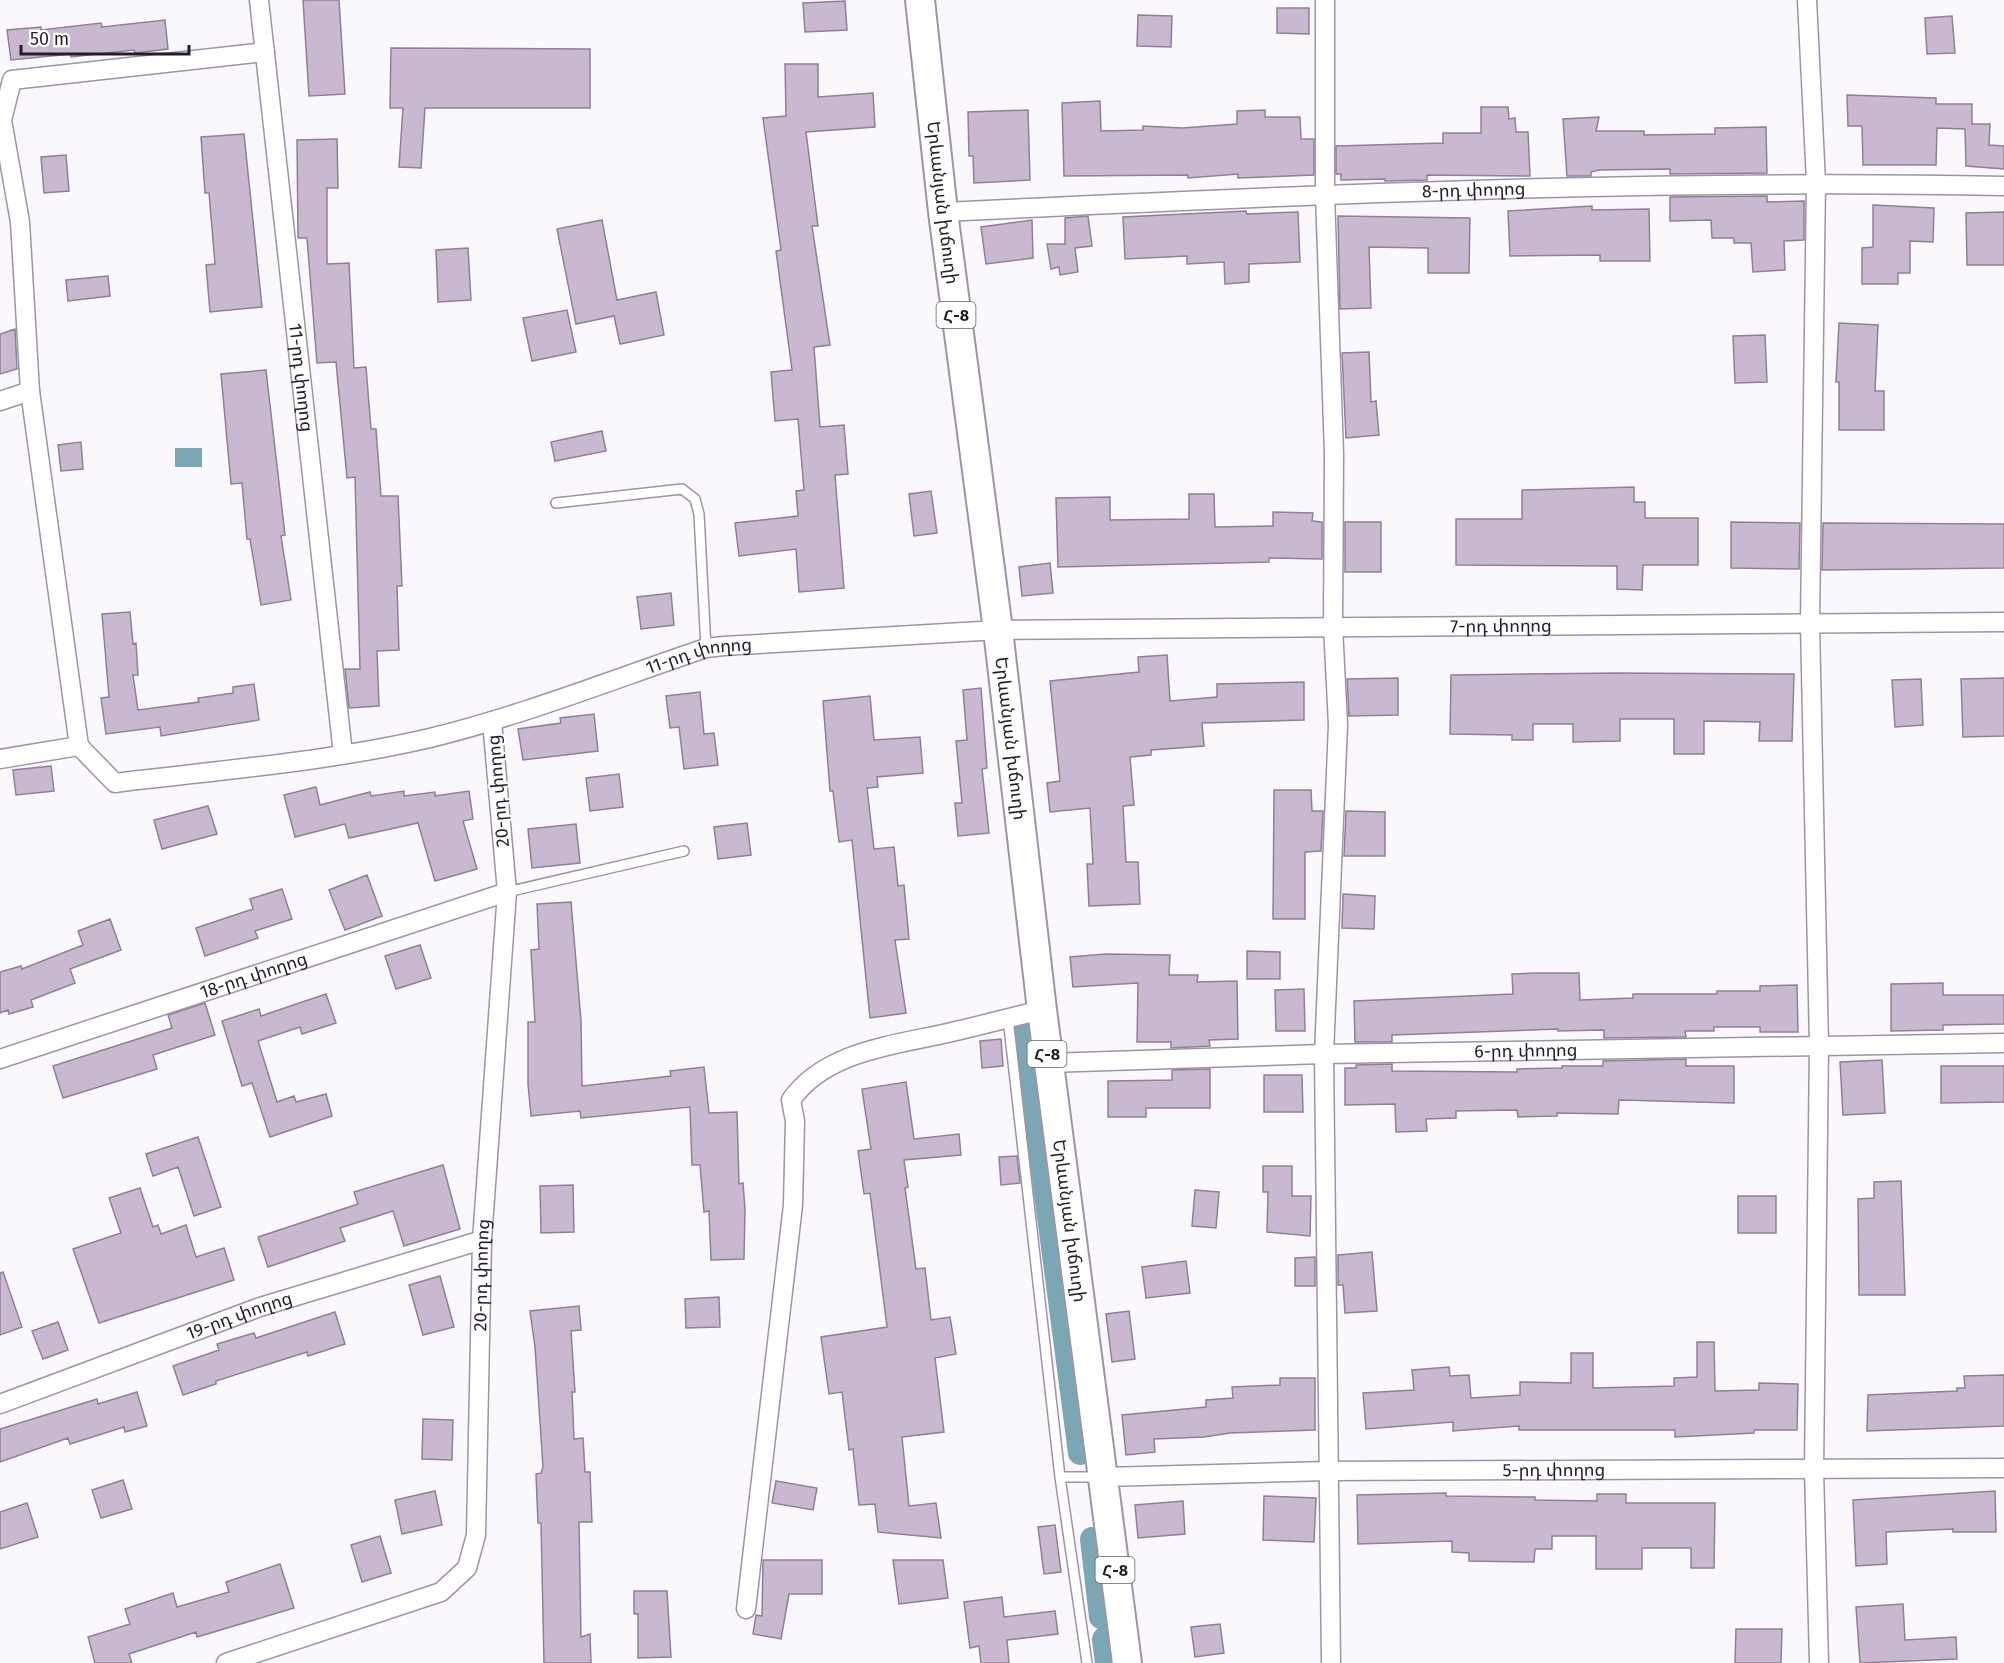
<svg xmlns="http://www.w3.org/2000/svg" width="2004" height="1663" font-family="'Fira Sans','Noto Sans Armenian',sans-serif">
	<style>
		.water { fill: #7ba6b4 }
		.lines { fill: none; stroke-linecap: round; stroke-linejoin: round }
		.canal { stroke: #7ba6b4; stroke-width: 24 }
		.building { fill: #c8b9d0; stroke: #8e8096; stroke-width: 1.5 }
		.lane-casing { stroke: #a092a8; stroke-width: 12 }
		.street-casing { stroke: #a092a8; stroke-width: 21 }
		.primary-casing { stroke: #a092a8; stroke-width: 32 }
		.lane { stroke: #fff; stroke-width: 9 }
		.street { stroke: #fff; stroke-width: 18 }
		.primary { stroke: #fff; stroke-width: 28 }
		.labels { text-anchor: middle; stroke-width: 4.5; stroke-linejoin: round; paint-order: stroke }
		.shield { fill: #fff; stroke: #656166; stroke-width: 1.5 }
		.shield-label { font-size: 16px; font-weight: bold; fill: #231d25 }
		.street-label { font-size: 18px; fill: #231d25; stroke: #fff }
	</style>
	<rect width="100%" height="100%" fill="#fbf8fd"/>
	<path class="water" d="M175 448H202V467H175Z"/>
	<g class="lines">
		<path class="canal" d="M1024 1026 1080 1453
			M1092 1539 1101 1617
			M1104 1639 1107 1663"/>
	</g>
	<path class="building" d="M303 0H339L345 94 309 96Z
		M845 1 847 30 805 32 803 3Z
		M1277 8H1309V34L1277 33Z
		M1138 15 1172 16 1171 47 1137 46Z
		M1952 16 1955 53 1927 54 1925 18Z
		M165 20 168 49 135 53 134 50 71 57V54L11 60 7 30 41 27V30L101 23 102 27Z
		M391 48 590 49V108H425L421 168 399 167 403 108H390Z
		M785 64H818V97L873 93 875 127 806 132 818 226H812L830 345 814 347 820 427 844 425 848 474 835 475 844 588 799 592 796 549 739 556 735 523 798 516 796 491 804 490 798 419 775 421 771 372 792 370 776 251 781 250 763 118 786 116Z
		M1847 95 1936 98V104H1972V124H1990L1989 145 2004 146V169L1966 166 1965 129 1937 128 1936 165H1863L1862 126H1848Z
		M1100 101 1101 131 1143 130V126L1182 128 1237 124V111L1265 110V117H1300L1301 139H1314V175L1238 178V174L1188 178V175L1064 176 1062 103Z
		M1481 107H1508L1509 119 1515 118 1516 132H1528L1530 176 1427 175V180L1385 181V179L1341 180V174H1336V146L1443 143V133H1481Z
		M1028 110 1030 180 974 183 973 156H969L968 112Z
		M1599 117 1596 131H1644V135L1715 134V128L1766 127 1767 173 1670 174V169L1599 170 1591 172V176H1567L1563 119Z
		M244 134 262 307 210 312 206 265 215 264 209 193H205L201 137Z
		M337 139 338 188H327V264L349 263 354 368 366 367 371 429H376L381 496H398L402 586H397L399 650 377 651 379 706 349 708 345 669H360L355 477 347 478 336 362 317 363 307 238H298L297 140Z
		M66 155 69 191 44 193 41 157Z
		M1767 196V202L1804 201V240L1784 241 1785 270 1753 272 1751 243H1734V238H1712L1711 220 1670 221V197Z
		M1873 205 1934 208 1933 242 1910 241V273H1898V284H1862V248L1873 247Z
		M1592 206V210L1649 209 1650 261H1600V255L1510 256 1508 211Z
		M1246 211 1247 214 1298 212 1300 262 1249 264V282L1225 284 1224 262 1187 264V256L1125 259 1123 217Z
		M2004 212V265H1967L1966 213Z
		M1088 216 1092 246 1075 248 1078 272 1060 275 1059 267 1051 269 1047 244H1065V218Z
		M1338 216 1470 218 1469 273H1428V248L1369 247 1371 308 1340 309Z
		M602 220 617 300 656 292 664 335 620 344 614 316 576 324 557 229Z
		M1032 220 1033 258 986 264 981 227Z
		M468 248 471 300 438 302 436 250Z
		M108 276 110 296 68 301 66 280Z
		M567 310 576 352 532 361 523 318Z
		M1839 323 1878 325 1875 391H1884V430H1839V382H1836Z
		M15 329 17 369 0 374V334Z
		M1765 335 1767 382 1735 383 1733 336Z
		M1369 352 1371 402 1376 401 1379 435 1346 438 1342 353Z
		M266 370 285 535 281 536 291 600 261 605 250 539H247L242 483 231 484 221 374Z
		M602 431 606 451 555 461 551 442Z
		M81 442 83 469 61 471 58 445Z
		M1634 487V502H1645V518H1698V565H1643L1642 590 1617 589V566L1456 565V519H1522V490Z
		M931 491 937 533 914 536 909 494Z
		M1189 494H1214L1215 527 1273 526V512L1313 513 1312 521 1322 522V559L1269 558V562L1058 567 1056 498 1110 497V520L1189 519Z
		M1345 522H1381V572H1345Z
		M1731 522 1800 523 1799 569 1731 568Z
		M1823 523 2004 524V568L1822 570Z
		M1050 563 1053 593 1022 596 1019 567Z
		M671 593 674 625 641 629 637 597Z
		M130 612 133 644 136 643 138 675H133L138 710 199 702 198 698 233 693V687L254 684 259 720 161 736 160 727 106 734 101 698 109 697 102 614Z
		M1167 655 1170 701 1217 697V684L1304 682V720L1202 723 1204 746 1151 750V755L1130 757 1134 805 1123 806 1126 862H1138L1140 904 1089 906 1087 864H1093L1090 808 1050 812 1047 783 1060 781 1050 681 1139 672 1138 657Z
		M1617 673 1794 674 1792 741H1759L1760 722 1704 721V754H1674V719H1620V741L1573 742V724H1533V740H1512V735L1450 734 1451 675Z
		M1398 678V715L1349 716 1347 679Z
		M2004 678V736L1963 737 1961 679Z
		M1921 679 1923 725 1895 727 1892 680Z
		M981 688 987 768 982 769 989 833 958 836 955 803H962L956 741 967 740 963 690Z
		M700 692 704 734 714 733 718 765 684 769 679 727 670 728 666 696Z
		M870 696 874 740 920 737 923 773 877 777 878 787 867 788 874 849 894 847 898 886 904 885 909 939 895 940 906 1013 870 1018 852 840 839 842 833 791H830L823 701Z
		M594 714 598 751 523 760 518 729 561 723 560 718Z
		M51 766 54 791 16 795 13 770Z
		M619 774 623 807 590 811 586 778Z
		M316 787 320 805 370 792 371 796 404 791V796L435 792V796L469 791 473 819 463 821 477 869 435 881 418 823 349 838 345 824 295 837 284 795Z
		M1274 790H1311L1312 811H1323L1321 851 1305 852V919H1273Z
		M208 806 217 834 162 849 154 820Z
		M1346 811 1385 812V856H1344Z
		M747 823 751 855 718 859 714 827Z
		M576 824 580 863 532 868 528 829Z
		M367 875 382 916 345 930 329 890Z
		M282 889 292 919 255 931 258 938 205 956 196 928 253 909 250 899Z
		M1343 894 1375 896 1374 929 1342 928Z
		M571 902 581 1021 582 1086 671 1076 670 1071 704 1067 709 1113 737 1112 739 1184 743 1183 745 1209 744 1259 711 1260 709 1211 704 1212 700 1165H692L690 1107 581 1118 580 1111 531 1116 528 1084V1022H535L531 950 539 949 537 904Z
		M110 919 121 950 70 969 75 983 31 1000 33 1007 9 1014 8 1010 0 1013V972L21 966 22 969 83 945 78 931Z
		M420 945 431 978 396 989 385 956Z
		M1247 951 1280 952V979H1247Z
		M1106 954 1170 955 1169 975H1198L1197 982 1237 981 1238 1039 1209 1040 1210 1046 1171 1048V1042H1137L1138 983 1073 987 1070 957Z
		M1537 973H1579L1580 1000 1633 998V994H1717V991H1760V986L1797 985 1798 1032H1760V1027H1714V1031H1685L1686 1037 1604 1038V1030L1558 1031V1029L1392 1035V1042H1355L1354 1001 1513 994 1512 974Z
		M1943 983V995H2004V1024L1943 1025V1030L1891 1031V984Z
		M1304 989 1305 1031H1276L1275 990Z
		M326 994 336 1023 302 1034 300 1027 258 1041 277 1102 294 1096 296 1102 326 1094 332 1116 270 1137 252 1083 242 1086 222 1021 259 1009 261 1016Z
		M205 1003 215 1035 153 1055 157 1069 63 1098 53 1066 172 1028 168 1015Z
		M1001 1039 1003 1066 982 1068 980 1041Z
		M1686 1059V1066H1734V1103L1619 1100 1618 1114 1557 1113V1116L1518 1117 1517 1110 1456 1111V1118L1426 1119 1427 1131 1396 1132 1395 1104 1345 1105V1068H1356V1065L1392 1064V1071L1517 1072V1069L1562 1068V1066H1603V1061Z
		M1882 1060 1885 1113 1843 1115 1840 1062Z
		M1941 1066H2004V1102L1941 1103Z
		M1210 1069V1108H1146V1117H1108V1081L1172 1080V1070Z
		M1264 1075H1302L1303 1112H1264Z
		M906 1082 914 1139 959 1134 961 1155 904 1160 908 1187 905 1188 916 1269 925 1268 931 1320 950 1317 956 1354 935 1358 944 1432 902 1437 909 1506 936 1503 941 1538 878 1532 875 1504 859 1505 853 1449 849 1450 842 1392 829 1394 821 1337 887 1327 870 1193 864 1194 858 1151 871 1149 862 1089Z
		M198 1137 221 1207 194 1216 178 1167 153 1176 146 1154Z
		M1017 1156 1020 1183 1001 1185 999 1157Z
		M443 1165 460 1229 404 1246 393 1211 340 1228 345 1241 268 1267 258 1237 358 1204 354 1192Z
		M1263 1166H1292V1196H1311L1310 1236 1267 1232 1268 1192H1263Z
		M1901 1181 1905 1295H1859L1858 1199 1874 1198V1182Z
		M573 1185 574 1232 541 1233 540 1186Z
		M140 1188 153 1227 158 1225 161 1234 186 1225 196 1257 224 1248 234 1280 99 1323 73 1249 121 1233 109 1198Z
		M1195 1190 1219 1192 1216 1228 1192 1226Z
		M1738 1196H1776V1233H1738Z
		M1372 1252 1377 1311 1345 1313 1343 1285H1338V1255Z
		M1315 1257V1286H1295V1258Z
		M1186 1261 1190 1293 1146 1298 1142 1267Z
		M3 1272 22 1327 0 1335V1273Z
		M440 1276 454 1327 423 1335 409 1285Z
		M719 1297 720 1327 686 1328 685 1299Z
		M579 1306 581 1330 571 1331 575 1392H572L574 1439 583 1438 585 1472H590L592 1522H579L581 1637 590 1634 591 1663H544L541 1523H538L536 1474 541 1473 543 1467 535 1347 530 1311Z
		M1129 1311 1135 1359 1112 1362 1106 1314Z
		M335 1312 345 1344 308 1356 307 1352 269 1364 216 1381V1384L183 1395 173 1366 219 1350 217 1344 254 1333 256 1338Z
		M58 1322 68 1350 43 1359 32 1331Z
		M1697 1342H1714L1715 1391 1759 1390V1383L1798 1384 1797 1430H1754V1433L1675 1437V1430H1519V1426L1453 1431V1422L1366 1429 1363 1393 1414 1390 1412 1370 1449 1367 1450 1376 1469 1375 1471 1398 1520 1395V1382L1571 1383V1353H1593V1388L1674 1386V1378L1697 1377Z
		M2004 1375V1426L1867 1431 1868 1395 1957 1391V1388H1965L1964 1376Z
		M1280 1378H1315V1430L1230 1433 1204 1437 1154 1439 1155 1452 1126 1455 1122 1415 1206 1407V1400L1233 1398 1232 1387 1280 1385Z
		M137 1392 147 1426 125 1432 124 1427 70 1444 68 1438 0 1462V1429L97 1399 98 1404Z
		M423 1419 453 1420 452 1460 422 1459Z
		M123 1480 132 1509 101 1518 92 1490Z
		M776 1481 817 1488 813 1510 772 1503Z
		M435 1491 442 1525 402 1534 395 1500Z
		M1995 1491 1996 1532H1953V1529L1886 1532 1887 1564 1856 1566 1853 1500Z
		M1446 1493V1496L1535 1497V1500L1597 1501V1494H1626V1503H1715L1714 1568H1691V1548H1642V1569H1596V1536H1552V1549H1535L1534 1562 1469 1561V1553L1452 1552V1541L1358 1544 1357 1495Z
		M1264 1496 1316 1498 1314 1542 1263 1540Z
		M1183 1501 1185 1534 1138 1538 1135 1505Z
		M27 1503 38 1537 0 1549V1512Z
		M1055 1525 1061 1572 1044 1574 1038 1527Z
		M380 1536 391 1573 362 1582 351 1545Z
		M763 1560H822V1594H789L781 1639 753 1634 756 1615 762 1616Z
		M893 1560H943L948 1598 899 1604Z
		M280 1564 294 1608 197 1637 196 1632 129 1654 132 1663H95L88 1637 130 1624 125 1609 173 1593 177 1607 229 1592 226 1582Z
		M634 1591H667L671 1657 638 1658V1614H634Z
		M1002 1597 1004 1617 1055 1611 1058 1634 1007 1640 1009 1663H981L979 1646 970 1648 964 1602Z
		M1903 1604 1905 1640 1956 1637 1957 1659 1860 1663 1856 1607Z
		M1220 1624 1224 1653 1195 1657 1191 1627Z
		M1736 1629H1782L1781 1663H1735Z"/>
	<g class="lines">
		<defs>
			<path id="lane" d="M556 503 682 489 695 499 699 514 706 648
				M507 892 684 851
				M1008 1018 1060 1477 1087 1663
				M1060 1477H1100"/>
			<g id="street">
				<path id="s1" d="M259 0 343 754"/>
				<path d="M1325 0V194L1334 454 1333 626 1338 725 1324 1054 1331 1663"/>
				<path d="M1807 0 1816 182 1810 623 1819 1046 1814 1469 1819 1663"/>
				<path id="s2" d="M943 212C1296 195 1650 179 2004 186"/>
				<path d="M0 401 30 391"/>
				<path id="s3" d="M79 746 115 783C220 770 327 762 430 738 524 715 614 679 706 648L724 646 998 630 2004 622"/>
				<path d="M79 746 30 391 20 222 2 120 12 80 265 52"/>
				<path d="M0 759 79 746"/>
				<path id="s4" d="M0 1059 507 892"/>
				<path id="s5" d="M1048 1063 1324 1054 2004 1043"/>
				<path id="s6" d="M0 1404 260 1307 482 1240"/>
				<path id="s7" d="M1104 1477 1328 1471 2004 1468"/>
				<path d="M746 1609 793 1205 795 1121 791 1100C826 1050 897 1045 952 1032 982 1025 1012 1017 1042 1010"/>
				<path id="s8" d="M226 1663 441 1592 467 1568 476 1535 482 1240 507 892 492 721"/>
			</g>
			<g id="primary">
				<path id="s9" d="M920 0 943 212 998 630 1042 1010 1127 1663"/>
			</g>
		</defs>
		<use href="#lane" class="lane-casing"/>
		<use href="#street" class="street-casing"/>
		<use href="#primary" class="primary-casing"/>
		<use href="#lane" class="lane"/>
		<use href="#street" class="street"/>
		<use href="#primary" class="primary"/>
	</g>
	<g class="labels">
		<g class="shield">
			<rect x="936.5" y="302" width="39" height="26" rx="4.5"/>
			<rect x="1027.5" y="1041" width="39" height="26" rx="4.5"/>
			<rect x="1095.5" y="1557" width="39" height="26" rx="4.5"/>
		</g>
		<g class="shield-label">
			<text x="956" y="321">Հ-8</text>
			<text x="1047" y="1060">Հ-8</text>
			<text x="1115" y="1576">Հ-8</text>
		</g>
		<g class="street-label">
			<text dy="6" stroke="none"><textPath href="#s2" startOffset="531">8-րդ փողոց</textPath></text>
			<text dy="6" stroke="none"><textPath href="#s9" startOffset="204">Երևանյան խճուղի</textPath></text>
			<text dy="6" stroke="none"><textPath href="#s1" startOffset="380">11-րդ փողոց</textPath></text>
			<text dy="6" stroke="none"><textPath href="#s3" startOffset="1456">7-րդ փողոց</textPath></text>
			<text dy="6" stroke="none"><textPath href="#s3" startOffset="652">11-րդ փողոց</textPath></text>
			<text dy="6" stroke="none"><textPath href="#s9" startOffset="744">Երևանյան խճուղի</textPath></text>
			<text transform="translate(498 791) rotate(-95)" y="6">20-րդ փողոց</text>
			<text dy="6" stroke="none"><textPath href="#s4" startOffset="267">18-րդ փողոց</textPath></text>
			<text dy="6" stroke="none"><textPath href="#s5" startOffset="478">6-րդ փողոց</textPath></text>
			<text dy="6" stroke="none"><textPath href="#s9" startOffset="1230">Երևանյան խճուղի</textPath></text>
			<text dy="6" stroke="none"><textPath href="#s8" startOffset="556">20-րդ փողոց</textPath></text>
			<text dy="6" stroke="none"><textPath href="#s6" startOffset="255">19-րդ փողոց</textPath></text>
			<text dy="6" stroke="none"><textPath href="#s7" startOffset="450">5-րդ փողոց</textPath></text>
		</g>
	</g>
	<path d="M21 45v9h168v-9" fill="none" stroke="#231d25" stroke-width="3"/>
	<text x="30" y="45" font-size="18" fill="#231d25" stroke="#ffffff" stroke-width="4.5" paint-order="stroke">50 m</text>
</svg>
